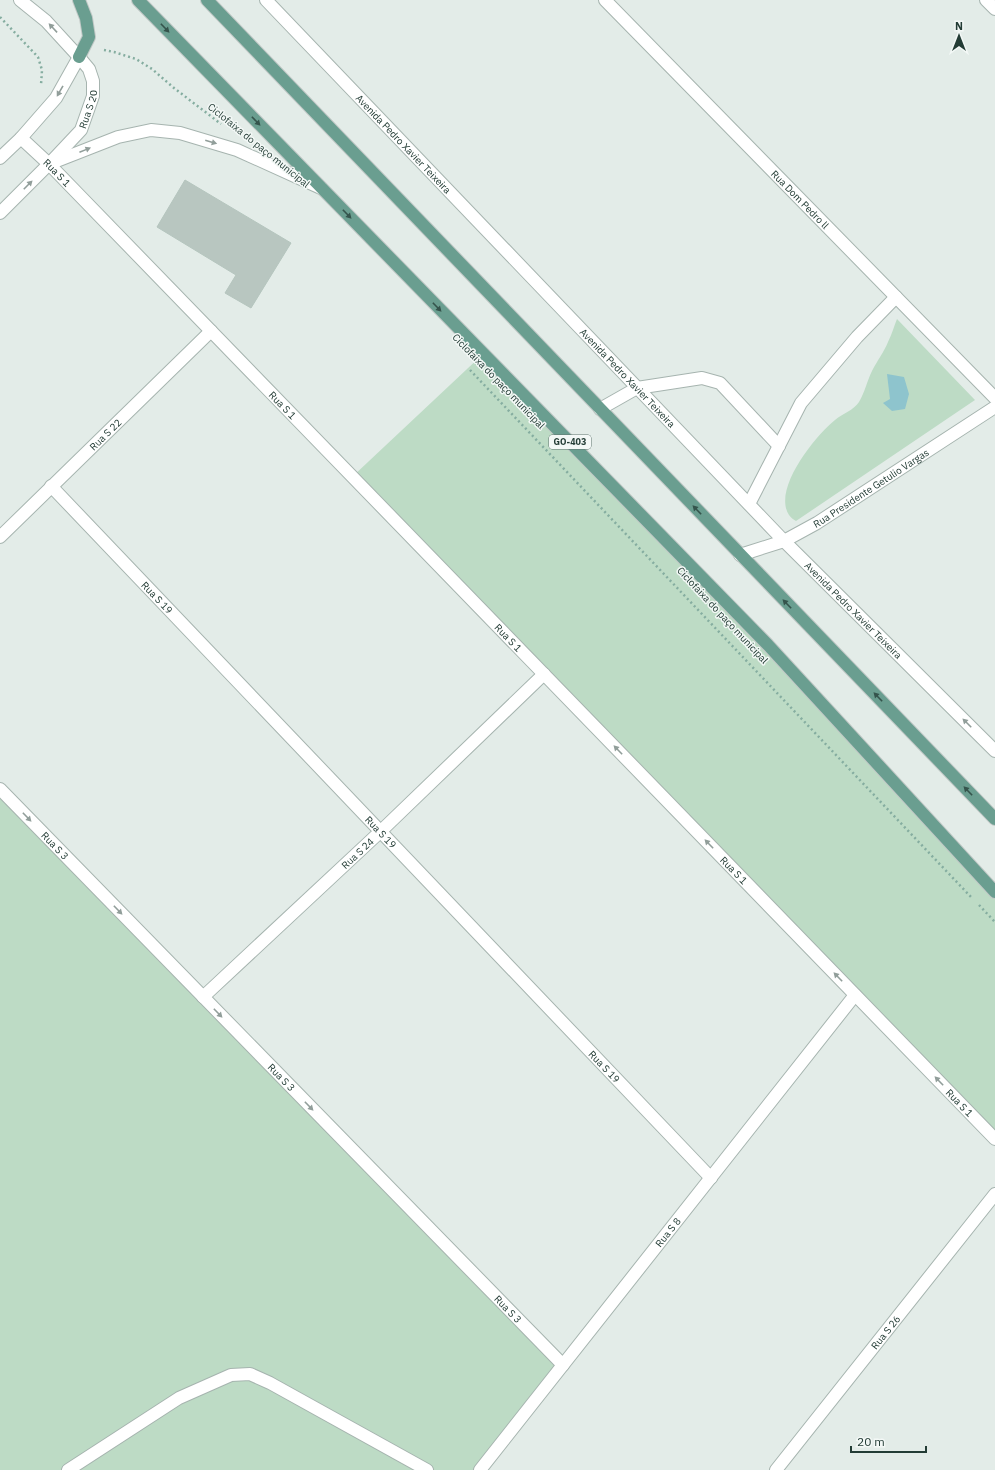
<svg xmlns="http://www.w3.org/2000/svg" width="995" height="1470" font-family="'IBM Plex Sans',sans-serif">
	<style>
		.green { fill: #bddbc5 }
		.water { fill: #8ec4cd }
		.building { fill: #b8c6c0; stroke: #b5c5be }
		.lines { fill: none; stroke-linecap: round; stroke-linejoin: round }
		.minor-casing { stroke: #a6b4af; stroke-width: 14 }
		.major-casing { stroke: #c1c8c6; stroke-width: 14 }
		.path { stroke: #85ada0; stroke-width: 2.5; stroke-dasharray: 2 3; stroke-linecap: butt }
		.minor { stroke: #fff; stroke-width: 12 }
		.major { stroke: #6a9e90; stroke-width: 12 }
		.oneway { fill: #919e9a }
		.oneway2 { fill: #35544c }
		.labels { text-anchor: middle; stroke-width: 3; stroke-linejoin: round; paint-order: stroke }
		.shield { fill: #f3f8f6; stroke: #61746f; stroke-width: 1 }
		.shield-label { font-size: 9px; font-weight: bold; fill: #233c35 }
		.street-label { font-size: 10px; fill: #233c35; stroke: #f3f8f6 }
	</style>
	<rect width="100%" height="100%" fill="#e3ece8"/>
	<path class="green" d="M897 319 975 400 796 521C794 520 791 518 789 515 772 489 816 435 835 420 842 414 854 410 859 402 865 392 867 381 872 371 877 361 884 352 888 342 892 334 894 326 897 319Z
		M483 354 995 891V1139L352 477Z
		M0 789 563 1365 480 1470H0Z"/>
	<path class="water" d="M887 374 904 377 909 394 905 409 892 411 883 403 890 399Z"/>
	<path class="building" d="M185 180 291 243 251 308 225 293 236 275 157 227Z"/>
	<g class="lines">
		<defs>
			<g id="minor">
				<path id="s1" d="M266 0 784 541 995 751"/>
				<path id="s2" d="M605 0 995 398"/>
				<path d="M986 0 995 9"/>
				<path id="s3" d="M21 138 49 164 995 1139"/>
				<path d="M0 158 21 138 56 98 79 57"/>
				<path d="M49 164 118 137 151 130 180 133 237 150 321 188"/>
				<path id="s4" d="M0 213 49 164 81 130 93 96V81L89 69 79 57 46 21 20 0"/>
				<path d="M600 409 637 388 702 378 720 383 779 446"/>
				<path id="s5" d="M51 486 711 1178"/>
				<path d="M749 504 801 403 857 337 896 297"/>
				<path id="s6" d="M0 537 211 331"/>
				<path id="s7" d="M740 555 784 541 817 523 995 407"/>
				<path id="s8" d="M0 789 563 1365"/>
				<path id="s9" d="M203 997 381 831 544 674"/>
				<path d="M68 1470 179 1398 231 1375 250 1374 270 1383 427 1470"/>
				<path id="s10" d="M480 1470 855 995"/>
				<path id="s11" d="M776 1470 995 1194"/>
			</g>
			<path id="major" d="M79 0 86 18 89 37 79 57
				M138 0 768 645 995 892
				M207 0 995 819"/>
		</defs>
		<use href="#minor" class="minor-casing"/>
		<use href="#major" class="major-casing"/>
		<path class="path" d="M0 17 38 57 42 70 41 85
			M104 50 114 52 136 59 152 69 174 88 221 124
			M470 370 971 897
			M979 905 995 922"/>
		<use href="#minor" class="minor"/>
		<use href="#major" class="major"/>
	</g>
	<defs><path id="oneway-solid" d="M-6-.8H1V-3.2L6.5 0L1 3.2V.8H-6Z"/></defs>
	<g class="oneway">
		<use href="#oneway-solid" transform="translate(53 28) rotate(-133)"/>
		<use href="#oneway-solid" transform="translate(60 91) rotate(120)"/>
		<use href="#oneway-solid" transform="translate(211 142) rotate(16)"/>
		<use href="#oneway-solid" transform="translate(85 150) rotate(-22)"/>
		<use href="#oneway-solid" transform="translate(28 185) rotate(-45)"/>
		<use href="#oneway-solid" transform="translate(967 723) rotate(-135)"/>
		<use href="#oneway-solid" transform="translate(618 750) rotate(-134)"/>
		<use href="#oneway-solid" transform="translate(27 817) rotate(46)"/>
		<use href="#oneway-solid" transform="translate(709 844) rotate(-134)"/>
		<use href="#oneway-solid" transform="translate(118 910) rotate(46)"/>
		<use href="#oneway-solid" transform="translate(838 977) rotate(-134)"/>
		<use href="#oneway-solid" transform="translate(218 1013) rotate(46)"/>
		<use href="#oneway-solid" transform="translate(939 1081) rotate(-134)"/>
		<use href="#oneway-solid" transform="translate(309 1106) rotate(46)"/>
	</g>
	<g class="oneway2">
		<use href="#oneway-solid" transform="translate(165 28) rotate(46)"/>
		<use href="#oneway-solid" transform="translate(256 121) rotate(46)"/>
		<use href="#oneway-solid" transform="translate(347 214) rotate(46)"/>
		<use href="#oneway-solid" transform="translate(437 307) rotate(46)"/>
		<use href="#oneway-solid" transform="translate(697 510) rotate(-134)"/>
		<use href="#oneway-solid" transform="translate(787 604) rotate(-134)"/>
		<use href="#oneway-solid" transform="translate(878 697) rotate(-134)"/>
		<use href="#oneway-solid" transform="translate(968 791) rotate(-134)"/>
	</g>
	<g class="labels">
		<rect class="shield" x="549" y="435" width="42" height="14" rx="3"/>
		<g class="shield-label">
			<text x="570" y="445">GO-403</text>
		</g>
		<g class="street-label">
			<text dy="4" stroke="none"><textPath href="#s4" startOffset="138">Rua S 20</textPath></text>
			<text dy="4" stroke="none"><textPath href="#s1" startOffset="199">Avenida Pedro Xavier Teixeira</textPath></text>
			<text transform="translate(259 145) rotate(39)" y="4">Ciclofaixa do paço municipal</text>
			<text dy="4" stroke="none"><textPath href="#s3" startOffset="50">Rua S 1</textPath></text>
			<text dy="4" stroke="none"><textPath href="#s2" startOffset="279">Rua Dom Pedro ll</textPath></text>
			<text dy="4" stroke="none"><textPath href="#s1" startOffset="523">Avenida Pedro Xavier Teixeira</textPath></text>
			<text transform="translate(499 381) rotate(46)" y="4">Ciclofaixa do paço municipal</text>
			<text dy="4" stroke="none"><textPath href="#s3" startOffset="374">Rua S 1</textPath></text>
			<text dy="4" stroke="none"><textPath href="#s6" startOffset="147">Rua S 22</textPath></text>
			<text dy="4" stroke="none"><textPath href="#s7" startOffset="148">Rua Presidente Getulio Vargas</textPath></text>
			<text dy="4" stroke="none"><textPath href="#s5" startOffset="154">Rua S 19</textPath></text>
			<text dy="4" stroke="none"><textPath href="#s1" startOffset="847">Avenida Pedro Xavier Teixeira</textPath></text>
			<text transform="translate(723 615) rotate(47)" y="4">Ciclofaixa do paço municipal</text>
			<text dy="4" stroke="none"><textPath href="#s3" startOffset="698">Rua S 1</textPath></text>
			<text dy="4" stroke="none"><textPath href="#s5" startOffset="478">Rua S 19</textPath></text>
			<text dy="4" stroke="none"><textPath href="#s8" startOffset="79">Rua S 3</textPath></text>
			<text dy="4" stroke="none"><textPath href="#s9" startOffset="211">Rua S 24</textPath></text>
			<text dy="4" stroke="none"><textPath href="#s3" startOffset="1022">Rua S 1</textPath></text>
			<text dy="4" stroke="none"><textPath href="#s5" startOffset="802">Rua S 19</textPath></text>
			<text dy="4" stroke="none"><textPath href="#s8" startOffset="403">Rua S 3</textPath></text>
			<text dy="4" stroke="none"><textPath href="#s3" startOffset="1346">Rua S 1</textPath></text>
			<text dy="4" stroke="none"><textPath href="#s10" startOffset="303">Rua S 8</textPath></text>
			<text dy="4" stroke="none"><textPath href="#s8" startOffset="727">Rua S 3</textPath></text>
			<text dy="4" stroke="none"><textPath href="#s11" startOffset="176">Rua S 26</textPath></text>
		</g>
	</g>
	<g transform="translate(959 36)" stroke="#f3f8f6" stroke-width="3" paint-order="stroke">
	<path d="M0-3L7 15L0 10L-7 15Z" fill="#233c35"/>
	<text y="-6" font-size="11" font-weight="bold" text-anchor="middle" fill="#233c35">N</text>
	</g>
	<path d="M851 1446v6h75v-6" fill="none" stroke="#233c35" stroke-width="2"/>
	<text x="857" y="1446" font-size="12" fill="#233c35" stroke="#f3f8f6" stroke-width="3" paint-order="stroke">20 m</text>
</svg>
